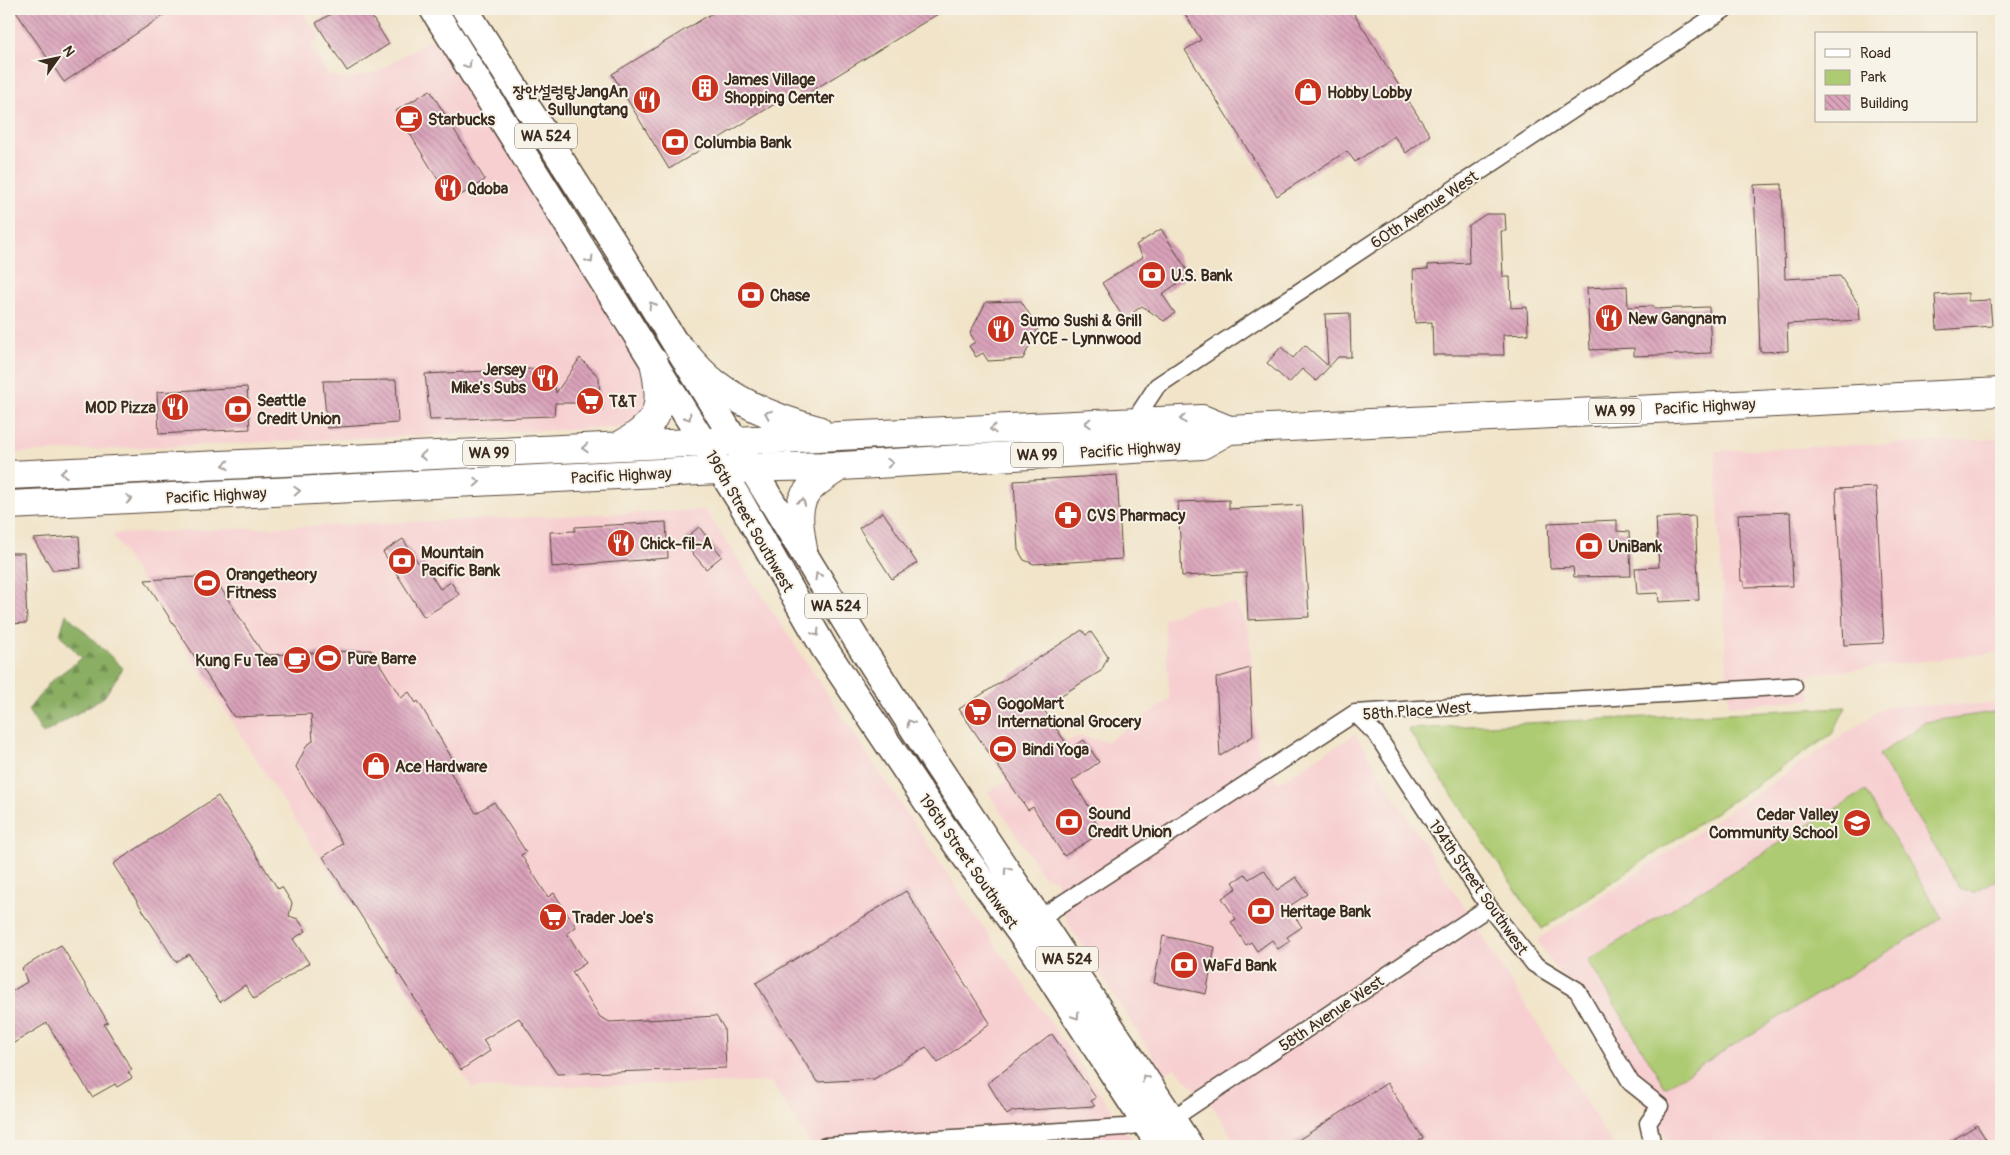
<svg xmlns="http://www.w3.org/2000/svg" width="2010" height="1155" font-family="Pangolin,'Poor Story',sans-serif">
	<style>
		.built { fill: #f7cfd1 }
		.forest { fill: url(#forest-firs); stroke: #626c41 }
		.park { fill: #adcb72; stroke: #747a48 }
		.building { fill: url(#building-back-hatch) }
		.lines { fill: none; stroke-linecap: round; stroke-linejoin: round }
		.street-casing { stroke: #564638; stroke-width: 19 }
		.primary-casing { stroke: #564638; stroke-width: 29 }
		.highway-casing { stroke: #564638; stroke-width: 30 }
		.street { stroke: #fff; stroke-width: 16 }
		.primary { stroke: #fff; stroke-width: 26 }
		.highway { stroke: #fff; stroke-width: 28 }
		.oneway { stroke: #a79f9a }
		.labels { text-anchor: middle; stroke-width: 4; stroke-linejoin: round; paint-order: stroke }
		.shield { fill: #f7f3e8; stroke: #73665b; stroke-width: 1 }
		.shield-label { font-size: 15px; font-weight: bold; fill: #3b2a1e }
		.poi-label { font-size: 16px; font-weight: bold; fill: #3b2a1e; stroke: #f7f3e8; text-anchor: start }
		.street-label { font-size: 16px; fill: #3b2a1e; stroke: #f7f3e8 }
	</style>
	<defs>
		<pattern id="forest-firs" width="22" height="20" patternUnits="userSpaceOnUse" patternTransform="scale(1.25)"><rect width="22" height="20" fill="#8aaf64"/><path d="M5 1l3.5 6h-7zM16 11l3.5 6h-7z" fill="#728f52"/></pattern>
		<pattern id="building-back-hatch" width="6" height="6" patternUnits="userSpaceOnUse" patternTransform="scale(1.25)"><rect width="6" height="6" fill="#daa3bb"/><path d="M-1 5l2 2M0 0l6 6M5-1l2 2" fill="none" stroke="#b28597"/></pattern>
	</defs>
	<rect width="100%" height="100%" fill="#f7f3e8"/>
	<filter id="ink" filterUnits="userSpaceOnUse"><feTurbulence type="fractalNoise" baseFrequency=".02" numOctaves="2"/><feDisplacementMap in="SourceGraphic" scale="10" xChannelSelector="R" yChannelSelector="G"/><feConvolveMatrix kernelMatrix="1 2 1 2 8 2 1 2 1" color-interpolation-filters="sRGB"/></filter>
	<filter id="wash" filterUnits="userSpaceOnUse"><feTurbulence type="fractalNoise" baseFrequency=".0096" numOctaves="4" result="noise"/><feDisplacementMap in="SourceGraphic" scale="20" xChannelSelector="R" yChannelSelector="G"/><feGaussianBlur stdDeviation="1.12" result="paint"/><feColorMatrix in="noise" values="0 0 0 0 0 0 0 0 0 0 0 0 0 0 0 0 0 1.4 0 .05"/><feComposite in="paint" operator="in"/></filter>
	<g filter="url(#wash)">
		<rect width="100%" height="100%" fill="#f1e4c9"/>
		<path class="built" d="M9 9H301L320 37 311 45 328 75 348 79 376 72 438 35 648 378 652 402 631 426 623 427 9 453Z
			M2001 439V652L1808 675 1811 699 1729 706 1715 451Z
			M705 510 972 911 1137 1146H812L771 1082 472 1088 272 784 112 534Z
			M1236 604 1249 631 1257 746 1278 783 1355 734 1614 1146H1238L1213 1107 1175 1068 1164 1073 1067 922 1056 879 1044 877 988 792 1077 736 1108 741 1170 699 1164 619 1195 606Z
			M2001 704V1146H1672L1537 940 1887 706Z"/>
		<path class="forest" d="M66 614 123 668 104 697 43 734 28 710 51 681 82 658 60 635Z"/>
		<path class="park" d="M1846 707 1832 734 1542 929 1408 729Z
			M2001 711V877L1974 892 1961 890 1879 755 1925 722Z
			M1865 791 1942 918 1665 1087 1588 960Z"/>
		<g id="blocks">
			<path class="building" d="M14 9H173L64 82Z
				M339 9H367L389 44 347 71 316 23Z
				M719 9H946L800 98 796 91 669 169 612 74Z
				M1182 9H1351L1430 135 1406 153 1394 136 1355 162 1347 151 1277 196 1185 50 1201 40Z
				M430 90 485 180 451 201 396 111Z
				M1782 184 1785 279 1840 276 1859 305 1860 320 1787 324 1788 351 1760 352 1754 185Z
				M1486 214H1505L1506 231H1501L1503 277H1510L1511 308 1527 307 1528 334 1503 335 1504 355H1433L1432 322 1415 323 1413 270 1428 269V265L1469 263 1468 226Z
				M1161 229 1190 275 1162 294 1175 313 1164 321 1142 306 1124 319 1102 283 1143 257 1136 245Z
				M1627 286 1628 307 1654 306V309L1709 307 1711 353 1634 356V348L1590 350 1587 288Z
				M1968 293V301L1990 300 1992 326 1937 330 1935 295Z
				M1021 301 1038 328 1023 359 988 361 983 353 976 357 969 346 975 342 970 333 986 302Z
				M1350 313 1351 357H1338L1316 381 1302 369 1289 383 1267 363 1281 347 1293 358 1305 345 1328 366 1325 314Z
				M580 358 599 377 600 409 583 407 582 403H555L554 416 430 420 425 374 551 368 556 393Z
				M396 380 398 423 327 428 323 381Z
				M247 387 250 429 159 434 157 392Z
				M1117 475 1122 559 1034 564 1024 560 1018 550 1014 481Z
				M1876 487 1884 643 1844 645 1836 489Z
				M1229 500V509L1302 505 1309 617 1248 620 1246 573 1182 576 1178 502Z
				M883 512 917 563 892 579 859 528Z
				M1790 512 1793 586 1744 587V581H1741L1738 514Z
				M1695 516 1699 600 1659 602 1658 593 1637 594 1635 568 1659 567 1656 518Z
				M1617 520V531L1629 532 1631 576 1574 577 1573 567 1550 568 1548 523Z
				M666 522 668 558 552 567 550 532 575 531V527Z
				M699 527 722 556 706 569 682 541Z
				M79 536 81 568 53 570 33 539Z
				M403 539 419 564 423 562 440 589 451 582 459 595 424 617 383 552Z
				M9 553H24L27 623 9 624Z
				M213 576 262 652 269 655 371 650 401 698 409 692 416 703 418 701 456 765 449 770 476 813 494 802 526 852 521 855 548 897 554 893 576 927 567 933 586 963 572 972 600 1017 610 1022 716 1016 724 1028 726 1068 557 1074 519 1018 483 1040 490 1051 461 1070 323 857 343 844 296 767 307 745 313 741 311 714 234 717 145 580Z
				M1082 630 1086 635 1091 632 1108 657 1101 671 1042 707 1070 749 1084 740 1099 762 1072 781 1095 816 1093 817 1101 833 1064 856 1033 807 1028 810 959 709Z
				M1250 668 1253 736 1220 756 1216 678Z
				M218 796 278 889 282 887 292 903 289 916 298 919 306 931 293 939 309 963 254 999 245 985 220 1002 189 954 176 962 113 864Z
				M1264 870 1277 890 1296 877 1308 894 1288 907 1302 927 1287 937 1290 941 1278 949 1272 940 1257 951 1251 942 1246 945 1231 922 1236 919 1222 898 1237 888 1233 882 1245 874 1249 879Z
				M906 891 990 1023 938 1063 926 1047 874 1079 817 1082 756 983Z
				M1163 936 1215 947 1206 994 1154 983Z
				M61 945 108 1022 104 1024 132 1070 128 1072 132 1078 117 1087 115 1084 92 1097 47 1023 9 1046V993L27 982 22 968Z
				M1052 1034 1096 1098 1091 1101 1095 1106 1013 1111 1007 1115 988 1083Z
				M1387 1083 1423 1138 1410 1146H1289Z
				M1977 1125 1990 1146H1943Z"/>
		</g>
	</g>
	<g filter="url(#ink)">
		<use href="#blocks" fill-opacity="0" stroke="#564638" stroke-width="1"/>
		<g class="lines">
			<defs>
				<path id="street" d="M1134 421 1157 386 1725 9
					M1355 713 1376 734 1489 907 1534 964 1577 990 1631 1083 1660 1106 1648 1123 1653 1146
					M1040 918 1355 713 1794 686
					M825 1146 1125 1127 1172 1119 1489 907"/>
				<path id="primary" d="M433 9 740 501 824 648 943 826 1033 951 1160 1146
					M465 9 612 240 856 639 936 764 1190 1146"/>
				<path id="highway" d="M678 346C689 358 700 372 713 382 744 406 780 420 818 430
					M619 446C661 423 664 407 654 362
					M9 475 1202 419 1229 430 2001 392
					M9 505 779 467 841 466 1202 445 1229 430
					M803 549C794 500 799 492 841 466"/>
			</defs>
			<use href="#street" class="street-casing"/>
			<use href="#primary" class="primary-casing"/>
			<use href="#highway" class="highway-casing"/>
			<use href="#street" class="street"/>
			<use href="#primary" class="primary"/>
			<use href="#highway" class="highway"/>
		</g>
		<defs><path id="oneway-chevron" d="M-2-3.5L2.5 0L-2 3.5" fill="none" stroke-width="1.6" stroke-linecap="round" stroke-linejoin="round" transform="scale(1.25)"/></defs>
		<g class="oneway">
			<use href="#oneway-chevron" transform="translate(468 65) rotate(58)"/>
			<use href="#oneway-chevron" transform="translate(590 260) rotate(58)"/>
			<use href="#oneway-chevron" transform="translate(652 305) rotate(-122)"/>
			<use href="#oneway-chevron" transform="translate(768 414) rotate(-158)"/>
			<use href="#oneway-chevron" transform="translate(688 417) rotate(57)"/>
			<use href="#oneway-chevron" transform="translate(1183 419) rotate(178)"/>
			<use href="#oneway-chevron" transform="translate(1088 423) rotate(178)"/>
			<use href="#oneway-chevron" transform="translate(993 429) rotate(177)"/>
			<use href="#oneway-chevron" transform="translate(585 448) rotate(177)"/>
			<use href="#oneway-chevron" transform="translate(423 456) rotate(177)"/>
			<use href="#oneway-chevron" transform="translate(890 463) rotate(-3)"/>
			<use href="#oneway-chevron" transform="translate(226 465) rotate(177)"/>
			<use href="#oneway-chevron" transform="translate(64 473) rotate(177)"/>
			<use href="#oneway-chevron" transform="translate(477 482) rotate(-3)"/>
			<use href="#oneway-chevron" transform="translate(297 491) rotate(-3)"/>
			<use href="#oneway-chevron" transform="translate(129 499) rotate(-3)"/>
			<use href="#oneway-chevron" transform="translate(802 502) rotate(-69)"/>
			<use href="#oneway-chevron" transform="translate(818 576) rotate(-120)"/>
			<use href="#oneway-chevron" transform="translate(816 633) rotate(59)"/>
			<use href="#oneway-chevron" transform="translate(910 723) rotate(-122)"/>
			<use href="#oneway-chevron" transform="translate(1007 870) rotate(-124)"/>
			<use href="#oneway-chevron" transform="translate(1076 1016) rotate(57)"/>
			<use href="#oneway-chevron" transform="translate(1145 1078) rotate(-123)"/>
		</g>
	</g>
	<defs>
		<symbol id="building-disc" viewBox="-11 -11 22 22"><circle r="9.5" fill="#c8321e" stroke="#f7f3e8"/><path d="M-4-6H4V6H1V3H-1V6H-4ZM-2.5-4.3h1.7v1.8h-1.7ZM.8-4.3h1.7v1.8H.8ZM-2.5-1h1.7V.8h-1.7ZM.8-1h1.7V.8H.8Z" fill="#fff"/></symbol>
		<symbol id="shop-disc" viewBox="-11 -11 22 22"><circle r="9.5" fill="#c8321e" stroke="#f7f3e8"/><path d="M-5-2.5h2.3a2.7 3.5 0 0 1 5.4 0H5L5.5 6h-11ZM-1.5-2.5h3a1.5 2.3 0 0 0-3 0Z" fill="#fff"/></symbol>
		<symbol id="restaurant-disc" viewBox="-11 -11 22 22"><circle r="9.5" fill="#c8321e" stroke="#f7f3e8"/><path d="M-5-6h1v4h1v-4h1v4h1v-4h1v5L-1.5 .5V6h-2V.5L-5-1ZM5-6V6H3V1.5H1.5Q1.5-4 5-6Z" fill="#fff"/></symbol>
		<symbol id="cafe-disc" viewBox="-11 -11 22 22"><circle r="9.5" fill="#c8321e" stroke="#f7f3e8"/><path d="M-5.5-4.5H6V0H3Q3 3.5 0 3.5H-2.5Q-5.5 3.5-5.5 0ZM3-3.2v2h1.7v-2ZM-6 4.5H4V6H-6Z" fill="#fff"/></symbol>
		<symbol id="bank-disc" viewBox="-11 -11 22 22"><circle r="9.5" fill="#c8321e" stroke="#f7f3e8"/><path d="M-6-4H6V4H-6ZM0-2.3a2.3 2.3 0 1 0 0 4.6a2.3 2.3 0 1 0 0-4.6Z" fill="#fff"/></symbol>
		<symbol id="supermarket-disc" viewBox="-11 -11 22 22"><circle r="9.5" fill="#c8321e" stroke="#f7f3e8"/><path d="M-6-5.5h2.5l.6 2H6L4.5 2H-2.5L-4.4-4H-6ZM-1.5 3.2a1.3 1.3 0 1 0 .1 0ZM3 3.2a1.3 1.3 0 1 0 .1 0Z" fill="#fff"/></symbol>
		<symbol id="pharmacy-disc" viewBox="-11 -11 22 22"><circle r="9.5" fill="#c8321e" stroke="#f7f3e8"/><path d="M-2-6h4v4h4v4h-4v4h-4v-4h-4v-4h4Z" fill="#fff"/></symbol>
		<symbol id="stadium-disc" viewBox="-11 -11 22 22"><circle r="9.5" fill="#c8321e" stroke="#f7f3e8"/><path d="M0-5a6.5 5 0 1 0 0 10a6.5 5 0 1 0 0-10ZM-3.5-1.8h7v3.6h-7Z" fill="#fff"/></symbol>
		<symbol id="school-disc" viewBox="-11 -11 22 22"><circle r="9.5" fill="#c8321e" stroke="#f7f3e8"/><path d="M0-5L7-2L0 1L-7-2ZM-4 1L0 2.5L4 1V4Q0 6-4 4Z" fill="#fff"/></symbol>
	</defs>
	<g fill-rule="evenodd">
		<use href="#building-disc" x="689" y="72" width="32" height="32"/>
		<use href="#shop-disc" x="1292" y="76" width="32" height="32"/>
		<use href="#restaurant-disc" x="631" y="84" width="32" height="32"/>
		<use href="#cafe-disc" x="393" y="103" width="32" height="32"/>
		<use href="#bank-disc" x="659" y="126" width="32" height="32"/>
		<use href="#restaurant-disc" x="432" y="172" width="32" height="32"/>
		<use href="#bank-disc" x="1136" y="259" width="32" height="32"/>
		<use href="#bank-disc" x="735" y="279" width="32" height="32"/>
		<use href="#restaurant-disc" x="1593" y="302" width="32" height="32"/>
		<use href="#restaurant-disc" x="985" y="313" width="32" height="32"/>
		<use href="#restaurant-disc" x="529" y="362" width="32" height="32"/>
		<use href="#supermarket-disc" x="574" y="385" width="32" height="32"/>
		<use href="#restaurant-disc" x="159" y="391" width="32" height="32"/>
		<use href="#bank-disc" x="222" y="393" width="32" height="32"/>
		<use href="#pharmacy-disc" x="1052" y="499" width="32" height="32"/>
		<use href="#restaurant-disc" x="605" y="527" width="32" height="32"/>
		<use href="#bank-disc" x="1573" y="530" width="32" height="32"/>
		<use href="#bank-disc" x="386" y="545" width="32" height="32"/>
		<use href="#stadium-disc" x="191" y="567" width="32" height="32"/>
		<use href="#stadium-disc" x="312" y="642" width="32" height="32"/>
		<use href="#cafe-disc" x="281" y="644" width="32" height="32"/>
		<use href="#supermarket-disc" x="962" y="696" width="32" height="32"/>
		<use href="#stadium-disc" x="987" y="733" width="32" height="32"/>
		<use href="#shop-disc" x="360" y="750" width="32" height="32"/>
		<use href="#bank-disc" x="1053" y="806" width="32" height="32"/>
		<use href="#school-disc" x="1841" y="807" width="32" height="32"/>
		<use href="#bank-disc" x="1245" y="895" width="32" height="32"/>
		<use href="#supermarket-disc" x="537" y="901" width="32" height="32"/>
		<use href="#bank-disc" x="1168" y="949" width="32" height="32"/>
	</g>
	<g class="labels">
		<g class="shield">
			<rect x="515" y="123.5" width="62" height="25" rx="4"/>
			<rect x="1589" y="398.5" width="52" height="25" rx="4"/>
			<rect x="463" y="440.5" width="52" height="25" rx="4"/>
			<rect x="1011" y="442.5" width="52" height="25" rx="4"/>
			<rect x="805" y="593.5" width="62" height="25" rx="4"/>
			<rect x="1036" y="946.5" width="62" height="25" rx="4"/>
		</g>
		<g class="shield-label">
			<text x="546" y="141">WA 524</text>
			<text x="1615" y="416">WA 99</text>
			<text x="489" y="458">WA 99</text>
			<text x="1037" y="460">WA 99</text>
			<text x="836" y="611">WA 524</text>
			<text x="1067" y="964">WA 524</text>
		</g>
		<g class="poi-label">
			<text x="724" y="85">James Village<tspan x="724" dy="18">Shopping Center</tspan></text>
			<text x="628" y="97" text-anchor="end">장안설렁탕JangAn<tspan x="628" dy="18">Sullungtang</tspan></text>
			<text x="1327" y="98">Hobby Lobby</text>
			<text x="428" y="125">Starbucks</text>
			<text x="694" y="148">Columbia Bank</text>
			<text x="467" y="194">Qdoba</text>
			<text x="1171" y="281">U.S. Bank</text>
			<text x="770" y="301">Chase</text>
			<text x="1628" y="324">New Gangnam</text>
			<text x="1020" y="326">Sumo Sushi &amp; Grill<tspan x="1020" dy="18">AYCE - Lynnwood</tspan></text>
			<text x="526" y="375" text-anchor="end">Jersey<tspan x="526" dy="18">Mike's Subs</tspan></text>
			<text x="257" y="406">Seattle<tspan x="257" dy="18">Credit Union</tspan></text>
			<text x="609" y="407">T&amp;T</text>
			<text x="156" y="413" text-anchor="end">MOD Pizza</text>
			<text x="1087" y="521">CVS Pharmacy</text>
			<text x="640" y="549">Chick-fil-A</text>
			<text x="1608" y="552">UniBank</text>
			<text x="421" y="558">Mountain<tspan x="421" dy="18">Pacific Bank</tspan></text>
			<text x="226" y="580">Orangetheory<tspan x="226" dy="18">Fitness</tspan></text>
			<text x="347" y="664">Pure Barre</text>
			<text x="278" y="666" text-anchor="end">Kung Fu Tea</text>
			<text x="997" y="709">GogoMart<tspan x="997" dy="18">International Grocery</tspan></text>
			<text x="1022" y="755">Bindi Yoga</text>
			<text x="395" y="772">Ace Hardware</text>
			<text x="1088" y="819">Sound<tspan x="1088" dy="18">Credit Union</tspan></text>
			<text x="1838" y="820" text-anchor="end">Cedar Valley<tspan x="1838" dy="18">Community School</tspan></text>
			<text x="1280" y="917">Heritage Bank</text>
			<text x="572" y="923">Trader Joe's</text>
			<text x="1203" y="971">WaFd Bank</text>
		</g>
		<g class="street-label">
			<text transform="translate(1424 209) rotate(-34)" y="6">60th Avenue West</text>
			<text transform="translate(1705 406) rotate(-3)" y="6">Pacific Highway</text>
			<text transform="translate(1130 449) rotate(-4)" y="6">Pacific Highway</text>
			<text transform="translate(621 475) rotate(-3)" y="6">Pacific Highway</text>
			<text transform="translate(216 495) rotate(-3)" y="6">Pacific Highway</text>
			<text transform="translate(750 521) rotate(60)" y="6">196th Street Southwest</text>
			<text transform="translate(1417 710) rotate(-4)" y="6">58th Place West</text>
			<text transform="translate(969 861) rotate(55)" y="6">196th Street Southwest</text>
			<text transform="translate(1479 887) rotate(55)" y="6">194th Street Southwest</text>
			<text transform="translate(1331 1013) rotate(-34)" y="6">58th Avenue West</text>
		</g>
	</g>
	<rect width="2010" height="1155" fill="none" stroke="#f7f3e8" stroke-width="30"/>
	<rect x="1815" y="32" width="162" height="90" fill="#f7f3e8" stroke="#aca397"/>
	<rect x="1825" y="49" width="25" height="8" fill="#ffffff" stroke="#aca397"/>
	<text x="1860" y="58" font-size="15" fill="#3b2a1e">Road</text>
	<rect x="1825" y="70" width="25" height="15" fill="#adcb72" stroke="#aca397"/>
	<text x="1860" y="82" font-size="15" fill="#3b2a1e">Park</text>
	<rect x="1825" y="95" width="25" height="15" fill="url(#building-back-hatch)" stroke="#aca397"/>
	<text x="1860" y="108" font-size="15" fill="#3b2a1e">Building</text>
	<g transform="translate(58 58) rotate(57)" stroke="#f7f3e8" stroke-width="4" paint-order="stroke">
	<path d="M0-4L9 19L0 12L-9 19Z" fill="#3b2a1e"/>
	<text y="-8" font-size="14" font-weight="bold" text-anchor="middle" fill="#3b2a1e">N</text>
	</g>
</svg>
